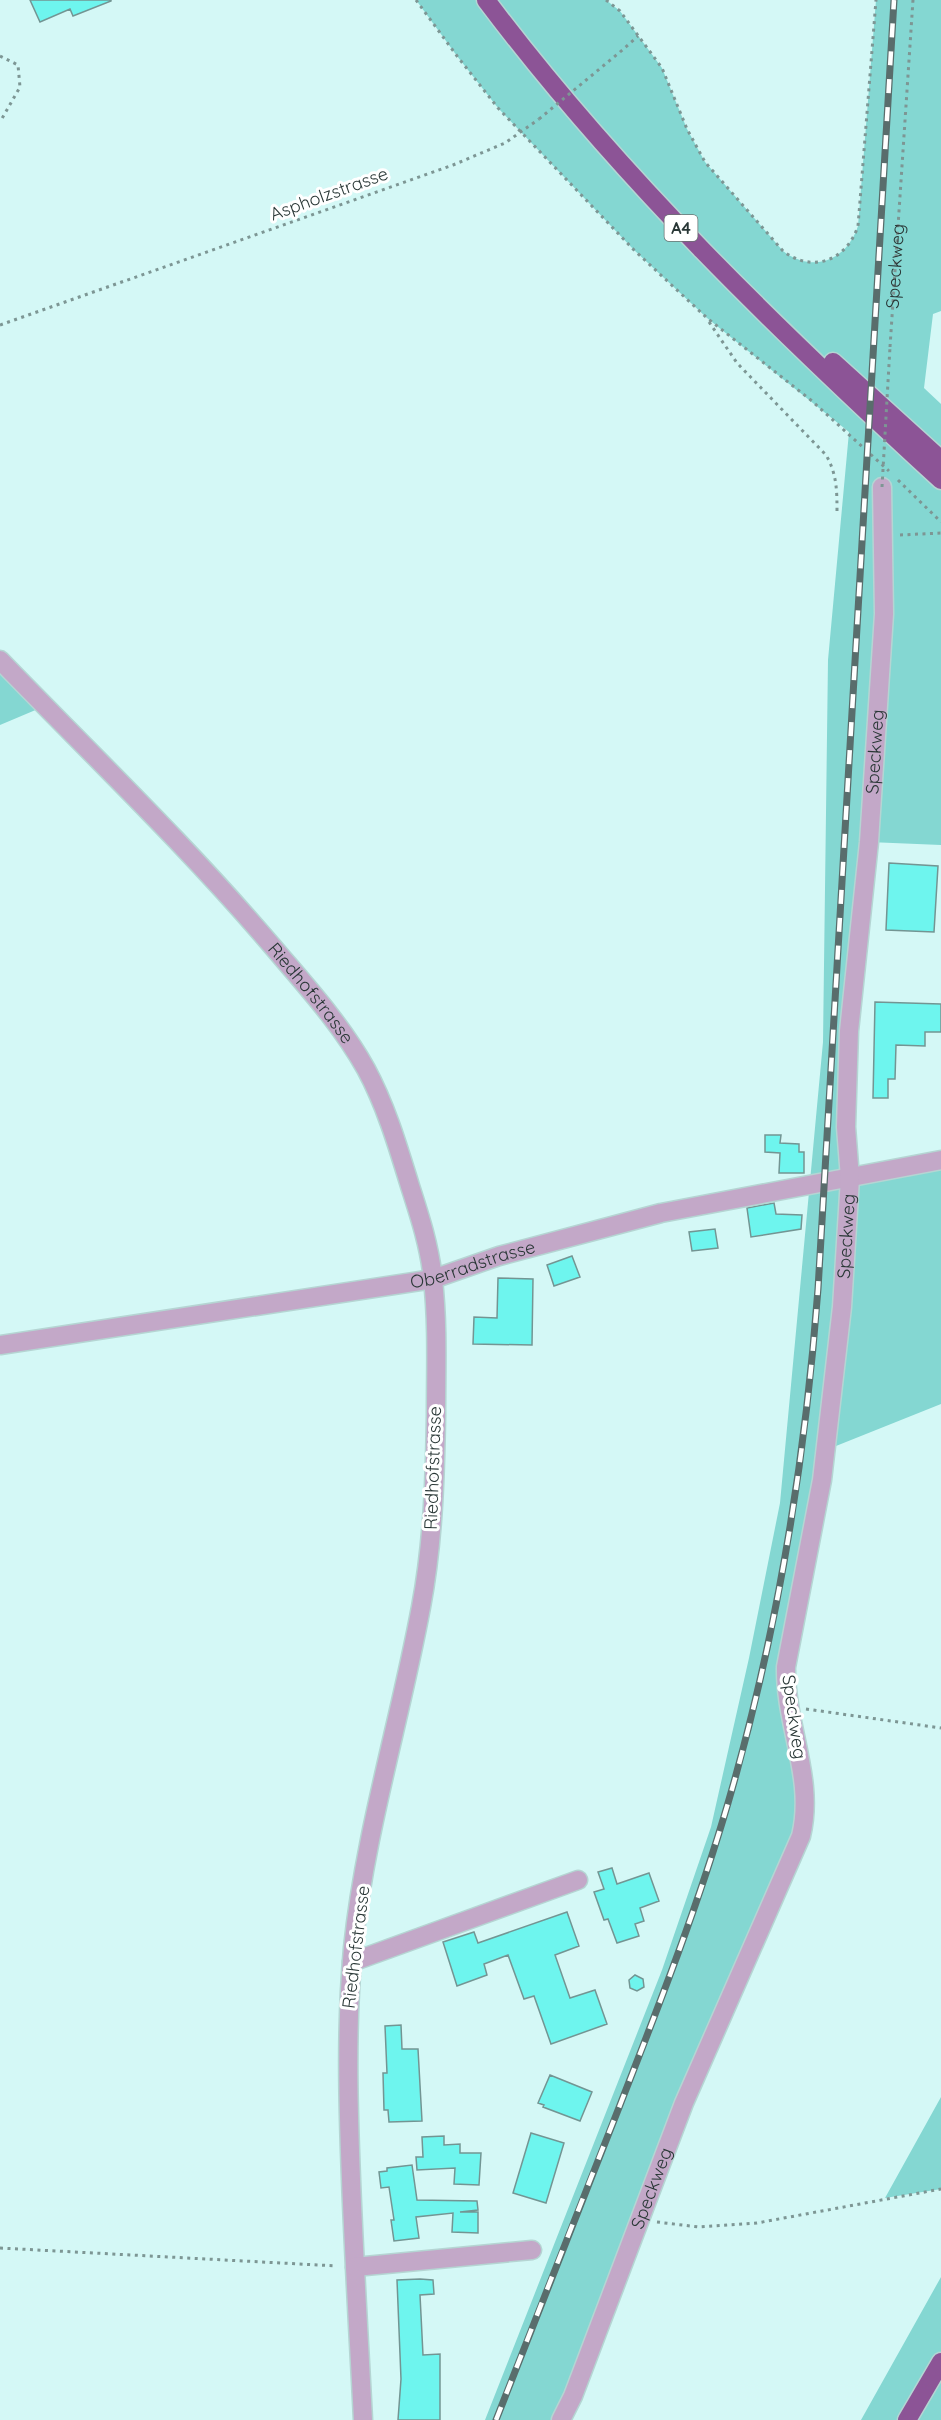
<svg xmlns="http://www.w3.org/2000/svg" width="941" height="2420" font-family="Quicksand,sans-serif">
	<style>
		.green { fill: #84d7d2 }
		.building { fill: #6ef5ee; stroke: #739593; stroke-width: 1.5 }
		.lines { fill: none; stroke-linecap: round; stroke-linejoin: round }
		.minor-casing { stroke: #b5d5d3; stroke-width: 21 }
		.highway-casing { stroke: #b5d5d3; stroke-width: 21 }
		.path { stroke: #7d9694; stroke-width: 3; stroke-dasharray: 3 4.5; stroke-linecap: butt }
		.minor { stroke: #c3a8c8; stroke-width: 18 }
		.highway { stroke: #8c5496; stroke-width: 18 }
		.rail-casing { stroke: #596d6c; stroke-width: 7 }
		.rail { stroke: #fff; stroke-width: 4.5; stroke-dasharray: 14; stroke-linecap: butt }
		.path-bridge { stroke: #7d9694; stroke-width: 3; stroke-dasharray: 3 4.5; stroke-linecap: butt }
		.labels { text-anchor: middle; stroke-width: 6; stroke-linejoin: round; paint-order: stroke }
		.shield { fill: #fff; stroke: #697372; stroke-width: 1.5 }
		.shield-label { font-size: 16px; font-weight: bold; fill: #293736 }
		.street-label { font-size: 18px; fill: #293736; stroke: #fff }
	</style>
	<rect width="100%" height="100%" fill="#d4f8f6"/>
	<path class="green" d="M416 0H606L620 11 662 68 687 129 705 162 783 251C813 274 847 260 858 226L876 0H941V311L933 314 924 388 941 404V845L869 842 849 1031 851 1178 941 1160V1404L826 1450 790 1642 806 1815 561 2420H485L662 1970 711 1827 749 1658 780 1503 823 1042 828 660 849 432 707 318 634 250 498 108 457 56Z
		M0 660 45 706 0 725Z
		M941 2097V2189L885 2198Z
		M941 2277V2420H861Z"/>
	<path class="building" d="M30 0H111V1L73 16 70 9 40 22Z
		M889 863 938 866 934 932 886 930Z
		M875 1002 941 1004V1032H925V1046L896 1045 895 1079H888V1098H873Z
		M765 1135H781L780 1143 799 1144V1152H804V1173H779L780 1153 765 1152Z
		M774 1203 776 1214 802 1215 801 1229 751 1237 747 1208Z
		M715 1229 718 1248 692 1251 689 1232Z
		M572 1256 580 1277 554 1286 547 1265Z
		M498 1278 533 1279 532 1345 473 1344 474 1317 497 1318Z
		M612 1868 617 1884 649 1873 659 1901 640 1908 644 1921 635 1924 639 1936 617 1943 608 1919 604 1920 594 1892 604 1889 598 1872Z
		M567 1912 579 1946 555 1955 570 1998 595 1990 607 2024 551 2044 534 1996 524 1999 508 1955 484 1964 487 1975 457 1986 443 1942 474 1932 478 1943Z
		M635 1975 643 1979 644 1987 637 1991 630 1988 629 1980Z
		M401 2025 402 2049H418L422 2121 389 2122 388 2110H384L383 2073H387L385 2026Z
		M550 2075 592 2092 580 2121 543 2107 544 2105 538 2103Z
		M531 2133 564 2143 546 2203 513 2193Z
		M444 2136V2145L460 2144V2153H481L479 2185 454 2184 455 2168 417 2170 416 2157H423L422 2137Z
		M412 2165 417 2200 477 2201 478 2210 460 2212H478V2233L452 2232 453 2213 416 2217 419 2238 394 2241 391 2220H394L389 2187 381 2188 379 2172 387 2171V2168Z
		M420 2279 433 2280 434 2294 420 2295 423 2355 440 2354V2420H398L401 2379 397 2280Z"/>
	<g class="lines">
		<defs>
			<g id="minor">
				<path id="s2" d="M0 660C92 755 187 846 273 947 306 986 341 1024 366 1069 386 1106 398 1147 410 1186 420 1217 430 1248 433 1280 438 1325 436 1370 436 1415 435 1479 433 1544 421 1607 400 1721 365 1832 353 1948 346 2025 348 2101 351 2179 354 2259 359 2340 363 2420"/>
				<path id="s3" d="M0 1345 433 1279 499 1256 661 1213 941 1160"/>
				<path d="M352 1962 578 1880"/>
				<path d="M355 2267 532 2250"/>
				<path id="s4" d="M561 2420 573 2396 684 2103 801 1836C815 1778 785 1726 786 1667L822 1480 842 1307 850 1178 846 1127 849 1031 869 842 884 614 882 487"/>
			</g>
			<path id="highway" d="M486 0C619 177 779 331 941 480
				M833 362 941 460
				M907 2420 941 2362"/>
		</defs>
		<use href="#minor" class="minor-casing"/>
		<use href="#highway" class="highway-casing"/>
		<g class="path">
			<path d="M416 0 457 56 498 108 634 250 707 318 812 401 889 471"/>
			<path d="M606 0 620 11 662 68 687 129 705 162 783 251C813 274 847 260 858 226L876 0"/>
			<path d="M620 52 638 36"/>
			<path d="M0 56 18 65 20 87 0 122"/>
			<path d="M709 322 737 363 826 455C837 474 837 491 837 513"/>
			<path d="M0 325 453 165 505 143 539 119"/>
			<path id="s1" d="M890 347 913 0"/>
			<path d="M898 480 941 522"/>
			<path d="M900 535 941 533"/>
			<path d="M806 1709 941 1728"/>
			<path d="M657 2222 699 2227 757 2223 941 2189"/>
			<path d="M0 2248 337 2266"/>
		</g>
		<use href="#minor" class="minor"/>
		<use href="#highway" class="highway"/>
		<defs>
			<path id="rail" d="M496 2420C537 2315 578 2210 620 2105 659 2005 698 1906 728 1803 777 1635 805 1463 818 1289L894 0"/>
		</defs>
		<use href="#rail" class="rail-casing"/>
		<use href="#rail" class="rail"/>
		<path class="path-bridge" d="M539 119 620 52
			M882 487 890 347"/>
	</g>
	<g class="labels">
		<rect class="shield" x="664.5" y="215" width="33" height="26" rx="4.5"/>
		<g class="shield-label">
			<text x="681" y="234">A4</text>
		</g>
		<g class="street-label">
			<text transform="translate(329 194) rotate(-20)" y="6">Aspholzstrasse</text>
			<text dy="6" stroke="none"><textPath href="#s1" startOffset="81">Speckweg</textPath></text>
			<text dy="6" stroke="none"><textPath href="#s4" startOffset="1724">Speckweg</textPath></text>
			<text dy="6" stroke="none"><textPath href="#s2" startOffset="456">Riedhofstrasse</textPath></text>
			<text dy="6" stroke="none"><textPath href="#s4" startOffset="1238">Speckweg</textPath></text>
			<text dy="6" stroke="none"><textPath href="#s3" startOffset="480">Oberradstrasse</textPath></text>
			<text transform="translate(433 1468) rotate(-88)" y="6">Riedhofstrasse</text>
			<text transform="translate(794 1717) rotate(82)" y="6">Speckweg</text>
			<text transform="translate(356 1947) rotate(-83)" y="6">Riedhofstrasse</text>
			<text dy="6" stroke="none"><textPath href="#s4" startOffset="249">Speckweg</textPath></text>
		</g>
	</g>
</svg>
